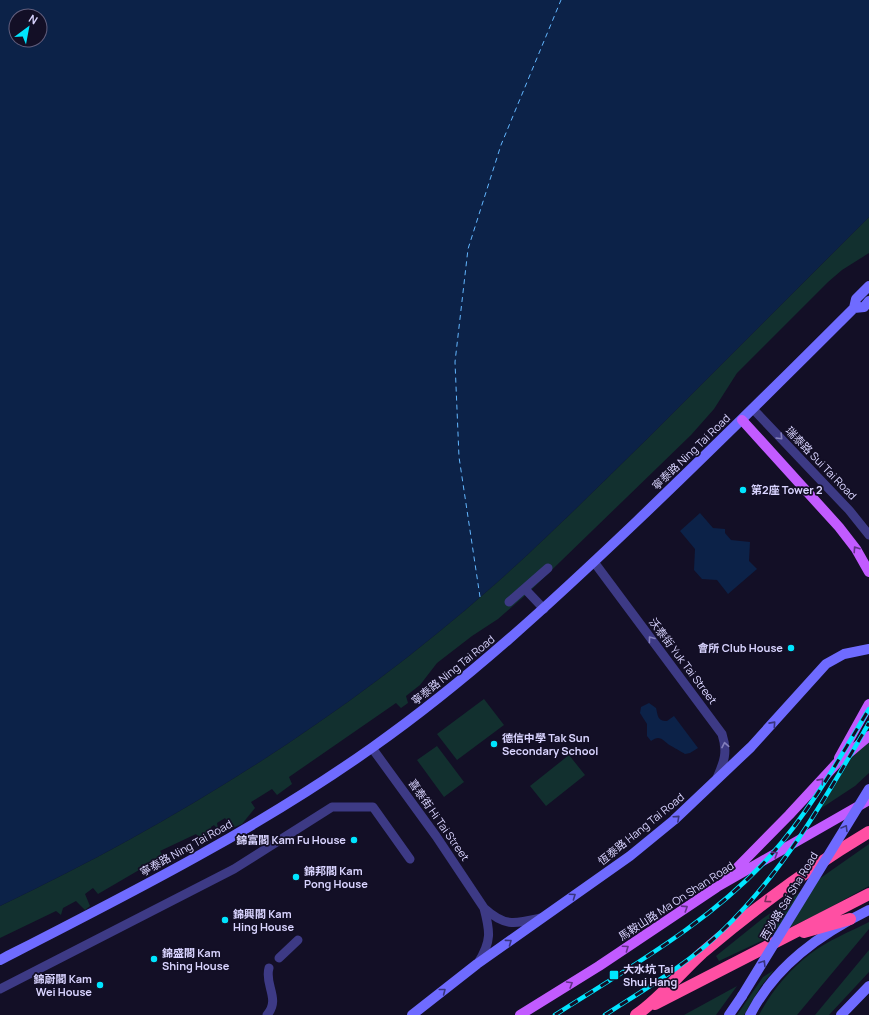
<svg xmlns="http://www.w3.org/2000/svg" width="869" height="1015" font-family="Manrope,'Noto Sans TC',sans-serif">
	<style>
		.green { fill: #12302f }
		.water { fill: #0c2248; fill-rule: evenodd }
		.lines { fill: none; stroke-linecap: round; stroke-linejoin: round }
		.ferry { stroke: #62b6ff; stroke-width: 1; stroke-dasharray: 5 4; stroke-linecap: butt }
		.street { stroke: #3d3a85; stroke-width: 9 }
		.secondary { stroke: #6f6bff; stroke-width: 10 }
		.primary { stroke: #c25bff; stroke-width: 10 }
		.highway { stroke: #ff4fa3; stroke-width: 12 }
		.rail-casing { stroke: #00e5ff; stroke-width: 4.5 }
		.rail { stroke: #130f26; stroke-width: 3; stroke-dasharray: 9; stroke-linecap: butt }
		.secondary-bridge { stroke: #6f6bff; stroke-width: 10 }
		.oneway { stroke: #837fbc }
		.oneway2 { stroke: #623188 }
		.oneway3 { stroke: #38347d }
		.oneway4 { stroke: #7d2c5e }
		.poi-dot { fill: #00e5ff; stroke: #130f26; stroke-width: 1.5 }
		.labels { text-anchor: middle; stroke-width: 3.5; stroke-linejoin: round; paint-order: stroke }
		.street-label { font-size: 11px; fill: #d9d4ff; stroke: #130f26 }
		.poi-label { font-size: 11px; font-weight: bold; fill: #d9d4ff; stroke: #130f26; text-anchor: start }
	</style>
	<rect width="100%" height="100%" fill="#130f26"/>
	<path class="green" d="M869 217V253L842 270 828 282 737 373 714 409 691 435 528 593 498 619 472 636 437 663 420 685 406 696 408 703 401 708 396 703 289 777 292 784 277 795 272 789 251 802 255 808 242 824 230 829V825L225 818 217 823 218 829 214 825 211 827V833L200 839 196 834 160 851 163 856 98 894 93 888 85 894 90 906 85 910 76 901 63 908 61 915 56 911 0 938V906C177 822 346 716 493 586 546 539 596 489 647 439 721 365 795 291 869 217Z
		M484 699 504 725 457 760 437 734Z
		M869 730V773L855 786 820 809Z
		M437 746 464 782 444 797 417 760Z
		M569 755 585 775 546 806 530 786Z
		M869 844V886L816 915 719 961 716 956 762 919Z
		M869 922V929L797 1015H759C771 992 789 970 810 954 827 941 849 932 869 922Z
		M869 950V972L829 1015H815Z
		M774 970 761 986 744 1015H737L763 977Z
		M737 986 716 1015H684Z"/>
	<path class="water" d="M0 0H869V217C795 291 721 365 647 439 596 489 546 539 493 586 346 716 177 822 0 906ZM16 16H40V40H16Z
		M700 513 713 528 725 529V533L731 540 750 542 749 561 757 569 728 594 717 580 702 579 694 570 695 549 680 531Z
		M649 703 656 708C658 715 657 721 667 721L674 716 698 748 690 753 685 754C684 753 669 745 668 744 662 739 659 735 651 741L647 736V724L640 713 641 707Z"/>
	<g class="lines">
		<path class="ferry" d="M480 597 459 457 455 362 468 249 501 145 561 0"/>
		<path class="street" d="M753 409 849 510 869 535
			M594 562 722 734C728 752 724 762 717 778
			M525 589 544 609
			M509 602 548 568
			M372 748 436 836 484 908C505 927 514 924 541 918
			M279 958 298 940
			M478 963C492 941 490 931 484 908
			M0 989 234 869 332 807H373L410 859
			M267 1015C281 999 264 985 269 968"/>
		<path class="secondary" d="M854 308 864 307 869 301
			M0 960C127 895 256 830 373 747 468 680 553 601 637 521 710 451 782 380 854 308L856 299 869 286
			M412 1015 477 964 630 856 674 820 751 747 826 664 844 654 869 649
			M729 1015 742 996
			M750 1015C775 966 820 934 869 910
			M841 1015 869 986"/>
		<path class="primary" d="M742 420 839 527 856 549 869 572
			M839 758 869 704
			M727 878 789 815 837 763 869 736
			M520 1015 599 966 717 887 869 800"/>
		<path class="highway" d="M804 932 850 919
			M655 1004 869 894
			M636 1015C661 998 680 973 702 953 755 908 810 867 869 832"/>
		<defs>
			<path id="rail" d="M555 1015C630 967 711 922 771 855 810 811 839 759 869 709
				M605 1015C645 989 688 964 723 930 785 870 826 797 869 723"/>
		</defs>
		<use href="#rail" class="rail-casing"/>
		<use href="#rail" class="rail"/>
		<path class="secondary-bridge" d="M742 996 869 789"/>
	</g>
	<defs><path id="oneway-chevron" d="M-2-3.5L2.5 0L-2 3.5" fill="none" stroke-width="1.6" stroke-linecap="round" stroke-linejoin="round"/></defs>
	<g class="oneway">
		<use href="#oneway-chevron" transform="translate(780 437) rotate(46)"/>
		<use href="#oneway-chevron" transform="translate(651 639) rotate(-127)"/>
		<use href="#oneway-chevron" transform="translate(725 745) rotate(-101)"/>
	</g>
	<g class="oneway2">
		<use href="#oneway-chevron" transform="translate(856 549) rotate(-124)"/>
		<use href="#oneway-chevron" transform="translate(821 781) rotate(-48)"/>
		<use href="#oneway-chevron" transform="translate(775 854) rotate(-32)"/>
		<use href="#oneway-chevron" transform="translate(685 908) rotate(-33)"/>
		<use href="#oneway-chevron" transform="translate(626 948) rotate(-35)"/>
		<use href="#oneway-chevron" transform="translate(570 984) rotate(-31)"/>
	</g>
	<g class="oneway3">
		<use href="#oneway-chevron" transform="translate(773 724) rotate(-48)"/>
		<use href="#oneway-chevron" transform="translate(677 818) rotate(-42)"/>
		<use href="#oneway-chevron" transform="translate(845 828) rotate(-59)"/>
		<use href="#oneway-chevron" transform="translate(573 896) rotate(-35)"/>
		<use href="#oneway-chevron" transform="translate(509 942) rotate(-36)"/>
		<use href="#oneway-chevron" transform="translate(763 963) rotate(-58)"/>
		<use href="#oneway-chevron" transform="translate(443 991) rotate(-38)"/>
	</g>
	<use class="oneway4" href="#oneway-chevron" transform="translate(767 900) rotate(143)"/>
	<g class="poi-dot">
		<circle cx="743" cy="490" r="4"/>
		<circle cx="791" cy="648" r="4"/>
		<circle cx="494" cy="744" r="4"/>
		<circle cx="354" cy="840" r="4"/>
		<circle cx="296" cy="877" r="4"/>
		<circle cx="225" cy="920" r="4"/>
		<circle cx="154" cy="959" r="4"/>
		<rect x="609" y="970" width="10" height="10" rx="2"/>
		<circle cx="100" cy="985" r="4"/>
	</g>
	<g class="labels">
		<g class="street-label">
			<text transform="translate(691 452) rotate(-44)" y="4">寧泰路 Ning Tai Road</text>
			<text transform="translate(821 463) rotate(46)" y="4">瑞泰路 Sui Tai Road</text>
			<text transform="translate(683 661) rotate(53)" y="4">沃泰街 Yuk Tai Street</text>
			<text transform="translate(453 670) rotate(-39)" y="4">寧泰路 Ning Tai Road</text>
			<text transform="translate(439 820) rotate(55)" y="4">喜泰街 Hi Tai Street</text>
			<text transform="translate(641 829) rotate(-39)" y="4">恆泰路 Hang Tai Road</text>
			<text transform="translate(186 848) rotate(-29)" y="4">寧泰路 Ning Tai Road</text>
			<text transform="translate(789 896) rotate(-59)" y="4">西沙路 Sai Sha Road</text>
			<text transform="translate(676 901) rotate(-33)" y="4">馬鞍山路 Ma On Shan Road</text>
		</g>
		<g class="poi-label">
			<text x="751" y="494">第2座 Tower 2</text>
			<text x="783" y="652" text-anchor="end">會所 Club House</text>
			<text x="502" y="742">德信中學 Tak Sun<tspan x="502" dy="13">Secondary School</tspan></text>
			<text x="346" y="844" text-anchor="end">錦富閣 Kam Fu House</text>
			<text x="304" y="875">錦邦閣 Kam<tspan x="304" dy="13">Pong House</tspan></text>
			<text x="233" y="918">錦興閣 Kam<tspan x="233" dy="13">Hing House</tspan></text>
			<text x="162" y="957">錦盛閣 Kam<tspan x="162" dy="13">Shing House</tspan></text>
			<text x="623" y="973">大水坑 Tai<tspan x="623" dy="13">Shui Hang</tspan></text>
			<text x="92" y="983" text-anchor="end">錦蔚閣 Kam<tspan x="92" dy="13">Wei House</tspan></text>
		</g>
	</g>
	<g transform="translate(28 28) rotate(32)"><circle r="19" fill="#130f26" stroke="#625e7d"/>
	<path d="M0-3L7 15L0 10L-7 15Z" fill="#00e5ff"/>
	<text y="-6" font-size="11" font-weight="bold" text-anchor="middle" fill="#d9d4ff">N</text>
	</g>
</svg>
